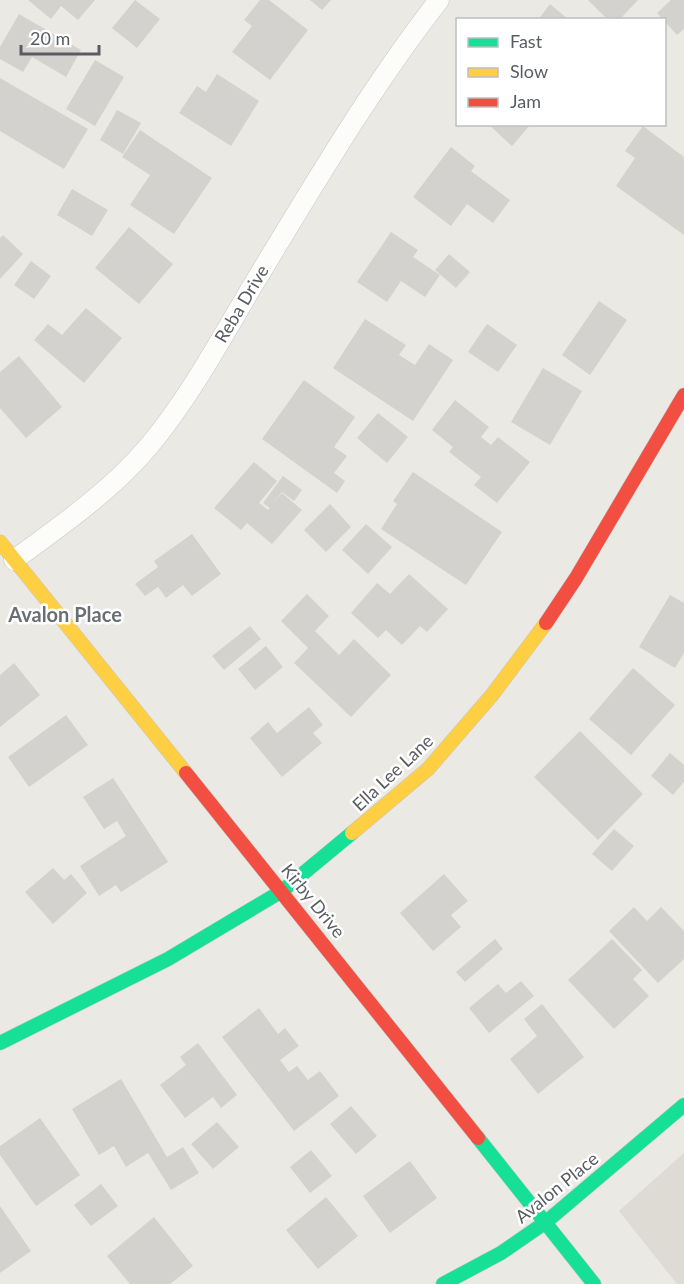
<svg xmlns="http://www.w3.org/2000/svg" width="684" height="1284" font-family="Lato,sans-serif">
	<style>
		.education { fill: #dddbd3 }
		.building { fill: #d3d2ce }
		.lines { fill: none; stroke-linecap: round; stroke-linejoin: round }
		.street-casing { stroke: #c6c6c4; stroke-width: 21 }
		.fast-casing { stroke: #c6c7c5; stroke-width: 15 }
		.slow-casing { stroke: #c6c7c5; stroke-width: 15 }
		.jam-casing { stroke: #c6c7c5; stroke-width: 15 }
		.street { stroke: #fcfcfb; stroke-width: 20 }
		.fast { stroke: #16e098; stroke-width: 14 }
		.slow { stroke: #ffcf43; stroke-width: 14 }
		.jam { stroke: #f24e42; stroke-width: 14 }
		.labels { text-anchor: middle; stroke-width: 5; stroke-linejoin: round; paint-order: stroke }
		.street-label { font-size: 18px; fill: #595d62; stroke: #fff }
		.neighbourhood-label { font-size: 20px; font-weight: bold; fill: #6a6f74; stroke: #fff }
	</style>
	<rect width="100%" height="100%" fill="#eae9e3"/>
	<path class="education" d="M684 1153V1284H677L619 1211Z"/>
	<path class="building" d="M28 0H95L78 20 61 6 51 19Z
		M135 0 160 19 137 48 112 28Z
		M260 0H269L308 30 270 80 232 52 252 26 244 20Z
		M310 0H331L322 10Z
		M588 0H638L619 20H608Z
		M671 0H684V29L677 35 657 13Z
		M550 4 569 20H538Z
		M19 14 81 50 66 77 32 57 23 72 0 59V47Z
		M95 60 124 77 95 126 66 109Z
		M217 74 259 101 231 146 179 113 197 86 206 92Z
		M0 78 88 129 64 169 0 131Z
		M117 110 141 123 123 154 100 140Z
		M488 124H531L512 146Z
		M643 126 684 157V235L616 186 635 158 625 151Z
		M140 130 212 178 174 234 130 205 150 175 122 157Z
		M451 147 475 166 471 171 510 200 493 223 467 204 451 226 413 197Z
		M72 189 108 210 92 236 57 215Z
		M129 227 173 264 139 304 95 268Z
		M391 232 418 250 413 257 440 275 425 297 401 281 387 302 357 282Z
		M3 235 23 254 0 279V238Z
		M449 254 470 272 456 288 435 270Z
		M31 261 51 276 34 299 14 285Z
		M599 301 627 320 590 375 562 355Z
		M86 308 122 338 84 383 34 340 48 324 62 335Z
		M365 319 406 345 399 355 415 365 429 344 453 360 413 421 333 368Z
		M487 324 517 345 498 372 468 352Z
		M19 356 62 407 26 438 0 408V372Z
		M543 368 582 391 550 445 511 422Z
		M304 380 355 417 334 447 347 456 334 473 345 481 337 493 262 439Z
		M455 400 489 427 481 437 491 445 498 437 530 462 497 503 474 485 481 477 449 452 453 447 432 430Z
		M378 413 408 437 387 463 357 438Z
		M254 462 277 481 259 503 268 510 270 508 263 503 283 476 302 490 294 501 282 492 271 505 282 493 302 510 272 544 247 523 241 530 214 508Z
		M413 472 502 532 466 585 381 529 397 504 393 501Z
		M330 504 351 527 326 552 304 530Z
		M366 524 392 547 368 574 342 550Z
		M192 534 221 574 192 596 183 585 166 598 158 587 145 596 135 584 158 567 154 561Z
		M409 574 448 609 427 632 420 626 402 645 386 630 378 638 351 613 377 583 390 594Z
		M307 594 329 616 315 631 339 655 354 639 391 675 351 717 294 663 308 648 281 621Z
		M670 595 684 603V653L675 668 639 647Z
		M250 626 261 639 224 670 212 656Z
		M266 646 283 667 255 690 238 669Z
		M14 663 40 695 0 727V675Z
		M633 668 675 705 631 755 589 719Z
		M309 707 323 725 313 733 322 743 282 777 250 738 268 722 277 733Z
		M66 715 88 745 29 787 8 757Z
		M580 731 643 794 598 840 534 777Z
		M670 753 684 765V782L673 795 651 776Z
		M113 778 168 862 121 892 116 885 99 896 80 866 126 836 117 821 104 829 83 797Z
		M614 829 634 846 612 871 592 854Z
		M53 868 64 880 71 874 87 893 53 924 25 892Z
		M444 874 468 901 451 915 461 927 433 951 400 913Z
		M634 907 647 921 661 907 684 931V959L658 983 609 931Z
		M495 939 503 949 465 982 456 972Z
		M612 939 642 970 633 979 649 996 614 1029 568 980Z
		M521 981 534 996 489 1033 469 1008 498 984 506 993Z
		M542 1004 584 1057 538 1094 510 1059 537 1036 524 1019Z
		M259 1008 278 1034 285 1028 299 1046 280 1060 289 1072 297 1066 308 1080 320 1071 339 1096 294 1131 222 1037Z
		M198 1043 237 1095 221 1108 213 1097 185 1118 160 1085 186 1065 180 1057Z
		M121 1079 167 1157 183 1147 199 1173 171 1190 148 1153 126 1167 114 1146 99 1155 72 1109Z
		M351 1106 377 1136 356 1154 330 1124Z
		M40 1118 80 1175 36 1206 0 1155V1146Z
		M217 1122 239 1147 213 1169 191 1144Z
		M311 1150 332 1176 310 1193 290 1167Z
		M410 1161 437 1198 390 1233 363 1196Z
		M101 1184 118 1206 91 1226 74 1205Z
		M326 1197 358 1236 318 1269 286 1230Z
		M0 1206 31 1251 0 1273Z
		M154 1217 193 1266 170 1284H130L107 1256Z"/>
	<g class="lines">
		<defs>
			<path id="street" d="M14 560C62 525 111 491 149 446 189 398 221 339 253 285 312 188 369 90 439 0"/>
			<path id="fast" d="M0 1043 168 959 282 891 352 833
				M478 1138 594 1284
				M443 1284 501 1253 546 1222 684 1105"/>
			<path id="slow" d="M0 542 186 773
				M352 833 428 769 492 695 546 623"/>
			<path id="jam" d="M546 623 576 578 684 395
				M186 773 478 1138"/>
		</defs>
		<use href="#street" class="street-casing"/>
		<use href="#fast" class="fast-casing"/>
		<use href="#slow" class="slow-casing"/>
		<use href="#jam" class="jam-casing"/>
		<use href="#street" class="street"/>
		<use href="#fast" class="fast"/>
		<use href="#slow" class="slow"/>
		<use href="#jam" class="jam"/>
	</g>
	<g class="labels">
		<g class="street-label">
			<text transform="translate(242 304) rotate(-59)" y="6">Reba Drive</text>
			<text transform="translate(393 773) rotate(-43)" y="6">Ella Lee Lane</text>
			<text transform="translate(313 901) rotate(51)" y="6">Kirby Drive</text>
			<text transform="translate(557 1188) rotate(-39)" y="6">Avalon Place</text>
		</g>
		<g class="neighbourhood-label">
			<text x="65" y="622">Avalon Place</text>
		</g>
	</g>
	<rect x="456" y="18" width="210" height="108" fill="#ffffff" stroke="#bdbec0" stroke-width="1.5"/>
	<rect x="468" y="38" width="30" height="9" fill="#16e098" stroke="#bdbec0" stroke-width="1.5"/>
	<text x="510" y="48" font-size="18" fill="#595d62">Fast</text>
	<rect x="468" y="68" width="30" height="9" fill="#ffcf43" stroke="#bdbec0" stroke-width="1.5"/>
	<text x="510" y="78" font-size="18" fill="#595d62">Slow</text>
	<rect x="468" y="98" width="30" height="9" fill="#f24e42" stroke="#bdbec0" stroke-width="1.5"/>
	<text x="510" y="108" font-size="18" fill="#595d62">Jam</text>
	<path d="M21 45v9h78v-9" fill="none" stroke="#595d62" stroke-width="3"/>
	<text x="30" y="45" font-size="18" fill="#595d62" stroke="#ffffff" stroke-width="4.5" paint-order="stroke">20 m</text>
</svg>
